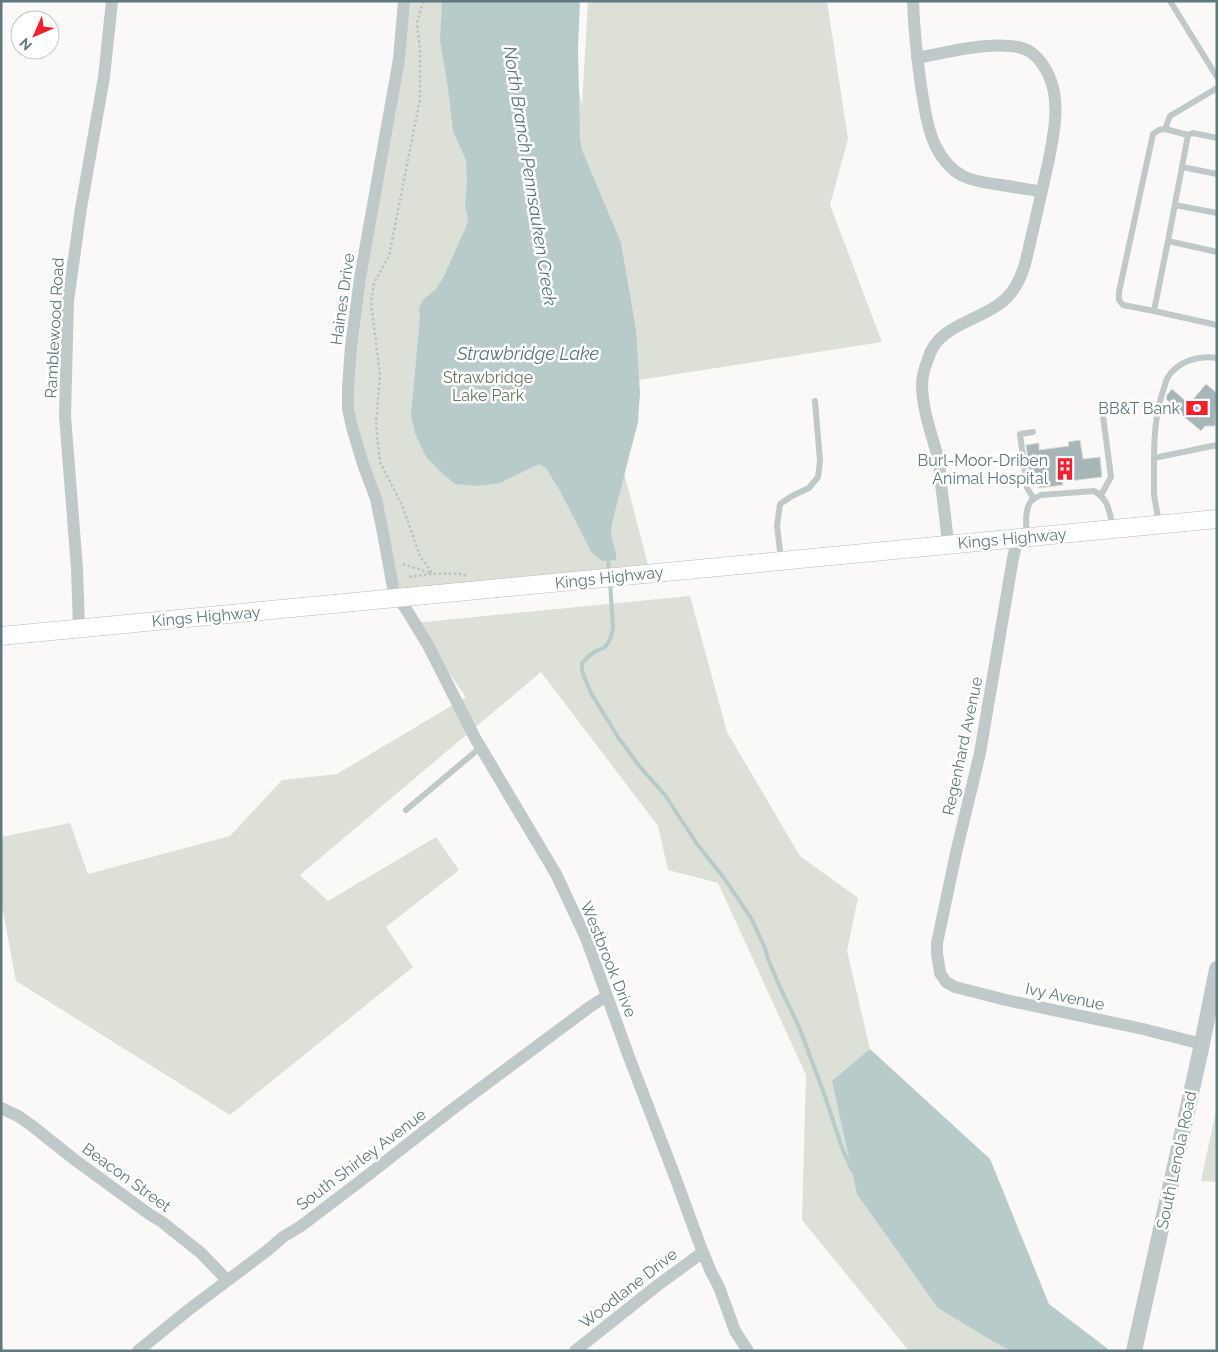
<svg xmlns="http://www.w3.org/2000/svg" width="1218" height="1352" font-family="Raleway,sans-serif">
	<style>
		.green { fill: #dce0d6 }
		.water { fill: #b8cbcb }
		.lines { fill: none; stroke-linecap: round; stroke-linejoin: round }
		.stream { stroke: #b8cbcb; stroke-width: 4 }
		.building { fill: #a6b6b8; stroke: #dcdbd9 }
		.secondary-casing { stroke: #b2bdbf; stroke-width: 19 }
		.path { stroke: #bdc2c4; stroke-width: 2.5; stroke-dasharray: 2.5 2.5; stroke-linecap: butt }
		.service { stroke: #c0c9ca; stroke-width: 6 }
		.minor { stroke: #c0c9ca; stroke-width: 12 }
		.tertiary { stroke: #c0c9ca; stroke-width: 16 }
		.secondary { stroke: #fff; stroke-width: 18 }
		.labels { text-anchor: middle; stroke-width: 5; stroke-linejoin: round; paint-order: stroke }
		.street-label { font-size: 16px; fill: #5e797f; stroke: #fff }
		.park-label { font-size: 16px; fill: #69765e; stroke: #fff }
		.poi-label { font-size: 16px; fill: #5e797f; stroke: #fff; text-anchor: end }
		.water-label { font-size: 18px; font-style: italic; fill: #587776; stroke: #fff }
	</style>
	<rect width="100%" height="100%" fill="#faf9f7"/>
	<path class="green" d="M402 1H575L573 64 582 105 588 1H827L848 139 830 205 882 342 639 380 621 243 617 445 650 573 394 593 348 388Z
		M690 596 727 732 800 856 858 898 847 951 870 1049 832 1082 996 1343 1011 1351H909L802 1220 806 1075 718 883 668 870 658 826 541 672 300 875 328 901 436 837 459 870 386 927 413 967 230 1115 16 981 1 901V837L70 823 88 874 230 836 282 780 337 774 466 697 414 623Z
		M1217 1106V1182L1201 1181Z"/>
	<path class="water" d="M442 1H580L578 47 580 139 582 150 621 243 636 330 640 393 638 422 612 523 611 535 616 553V560L602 561 592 553 561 493 546 468 539 464 500 483 477 486 455 484 443 474 426 457 415 433 411 415 420 318 419 310 420 305 424 299 436 289 444 276 466 227 468 219 465 204 467 184 466 160 453 131 448 88 440 40Z
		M870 1049 990 1159 1049 1304 1108 1349 1107 1351H1011L996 1343 938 1308 857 1194 832 1081Z"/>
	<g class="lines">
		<path class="stream" d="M608 557 609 572
			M610 582 613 628 611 637 608 643 604 648 596 651 590 655 582 663V668L583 674 591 693 618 737 640 767 665 795 697 844 724 878 751 918 765 948 768 959 779 985 799 1027 825 1096 842 1148 852 1170"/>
	</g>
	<path class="building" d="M1206 384 1217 393 1215 426H1205L1201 431 1181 414 1182 412 1166 399 1167 395 1172 389 1189 404Z
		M1080 440 1083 459 1100 457 1102 477 1062 482 1063 485 1039 488 1038 483 1031 484 1026 445 1039 443V450L1069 446 1068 442Z"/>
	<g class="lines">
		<defs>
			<path id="secondary" d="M1 636 1217 519"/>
		</defs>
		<use href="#secondary" class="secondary-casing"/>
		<path class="path" d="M423 1 417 24 420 49V99L389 256 374 283 371 303 380 375 376 425 380 462 402 505 420 556 432 573
			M403 564 431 573
			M409 577C427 574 444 573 463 574L467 577"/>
		<path class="service" d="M1170 1 1217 77
			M1188 135 1193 133 1217 138
			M1182 167 1217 174
			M1175 205 1217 213
			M1168 241 1188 135 1165 129 1170 116 1217 88
			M1217 252 1168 241 1154 311 1217 325
			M1154 311 1123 305 1119 300V292L1153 134 1159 130 1165 129
			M1033 432 1020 434 1027 488 1034 499
			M1154 458C1154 434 1156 410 1164 388 1165 385 1166 380 1168 377 1178 361 1199 355 1217 358
			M1101 495 1111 477 1103 416
			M1159 523 1154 495V458L1217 445
			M1027 535C1026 525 1024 507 1033 499 1034 498 1040 496 1041 495L1094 491C1109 499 1109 512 1113 527
			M781 559 777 526 780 504 792 496 809 488 818 477 820 461 815 401
			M406 810 481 747"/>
		<path class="minor" d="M404 1 399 59 360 278 351 346 348 388V409L352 427 363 464 376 499 383 533 394 593 406 609 428 645 475 738 556 874 586 938 629 1057 674 1174 700 1245 711 1272 719 1287 735 1331 748 1351
			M913 1C914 30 917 58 921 86 924 105 927 127 935 145 941 157 951 170 963 176 975 182 988 183 1001 185 1015 187 1028 190 1042 191
			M917 58C944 53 1004 37 1029 51 1043 60 1051 77 1054 92 1058 115 1053 137 1049 159 1044 182 1039 203 1034 226 1028 248 1026 274 1011 293 988 322 939 320 928 359 925 367 922 376 922 384 922 411 933 437 939 462 940 467 940 472 940 477 943 499 946 522 948 544
			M1018 538 1013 558 980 753 956 853 937 943V953L940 973 946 982 955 987 1006 1000 1143 1029 1202 1044
			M79 628 77 569 65 416 68 301 81 208 104 77 112 1
			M1 1108 18 1116 31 1125 75 1160 149 1214 162 1222 201 1253 227 1280
			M138 1351 187 1311 268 1250 283 1237 301 1226 363 1179 454 1108 591 1006 607 996
			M575 1351 658 1285 703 1252"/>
		<path class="tertiary" d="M1134 1351 1202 1044 1217 969"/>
		<use href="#secondary" class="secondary"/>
	</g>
	<defs>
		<symbol id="bank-bare" viewBox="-9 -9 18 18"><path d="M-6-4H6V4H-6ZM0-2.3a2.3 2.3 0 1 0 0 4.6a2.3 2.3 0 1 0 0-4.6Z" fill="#f21f2c" stroke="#fff" stroke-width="2.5" paint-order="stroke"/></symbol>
		<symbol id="building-bare" viewBox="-9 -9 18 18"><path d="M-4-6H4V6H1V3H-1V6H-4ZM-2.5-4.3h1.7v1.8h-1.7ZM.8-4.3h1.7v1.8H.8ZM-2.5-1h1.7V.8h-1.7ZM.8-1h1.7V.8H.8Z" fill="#f21f2c" stroke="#fff" stroke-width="2.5" paint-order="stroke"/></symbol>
	</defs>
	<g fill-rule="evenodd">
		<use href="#bank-bare" x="1181" y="392" width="32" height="32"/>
		<use href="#building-bare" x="1049" y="453" width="32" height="32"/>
	</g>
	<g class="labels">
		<g class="street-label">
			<text transform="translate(342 299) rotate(-82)" y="6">Haines Drive</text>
			<text transform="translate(54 328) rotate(-87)" y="6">Ramblewood Road</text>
			<text transform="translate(1012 538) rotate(-5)" y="6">Kings Highway</text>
			<text transform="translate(609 577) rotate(-6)" y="6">Kings Highway</text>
			<text transform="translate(206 616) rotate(-5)" y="6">Kings Highway</text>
			<text transform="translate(962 746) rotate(-78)" y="6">Regenhard Avenue</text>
			<text transform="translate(609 959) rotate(68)" y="6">Westbrook Drive</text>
			<text transform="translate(1065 996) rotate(12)" y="6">Ivy Avenue</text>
			<text transform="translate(361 1159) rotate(-37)" y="6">South Shirley Avenue</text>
			<text transform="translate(1176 1160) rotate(-78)" y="6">South Lenola Road</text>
			<text transform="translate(127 1177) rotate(36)" y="6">Beacon Street</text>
			<text transform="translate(628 1288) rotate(-38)" y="6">Woodlane Drive</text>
		</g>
		<g class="park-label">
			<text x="488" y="383">Strawbridge<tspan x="488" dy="18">Lake Park</tspan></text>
		</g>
		<g class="poi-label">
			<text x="1180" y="414">BB&amp;T Bank</text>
			<text x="1048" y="466">Burl-Moor-Driben<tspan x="1048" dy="18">Animal Hospital</tspan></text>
		</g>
		<g class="water-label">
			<text transform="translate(530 176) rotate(81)" y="6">North Branch Pennsauken Creek</text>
			<text x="528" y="360">Strawbridge Lake</text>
		</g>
	</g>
	<rect width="1218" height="1352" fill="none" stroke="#5e797f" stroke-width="5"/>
	<g transform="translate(35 35) rotate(225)"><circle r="24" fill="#ffffff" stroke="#bfc9cc"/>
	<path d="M0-4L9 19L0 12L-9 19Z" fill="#f21f2c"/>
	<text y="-8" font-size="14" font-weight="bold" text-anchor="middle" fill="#5e797f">N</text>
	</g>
</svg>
